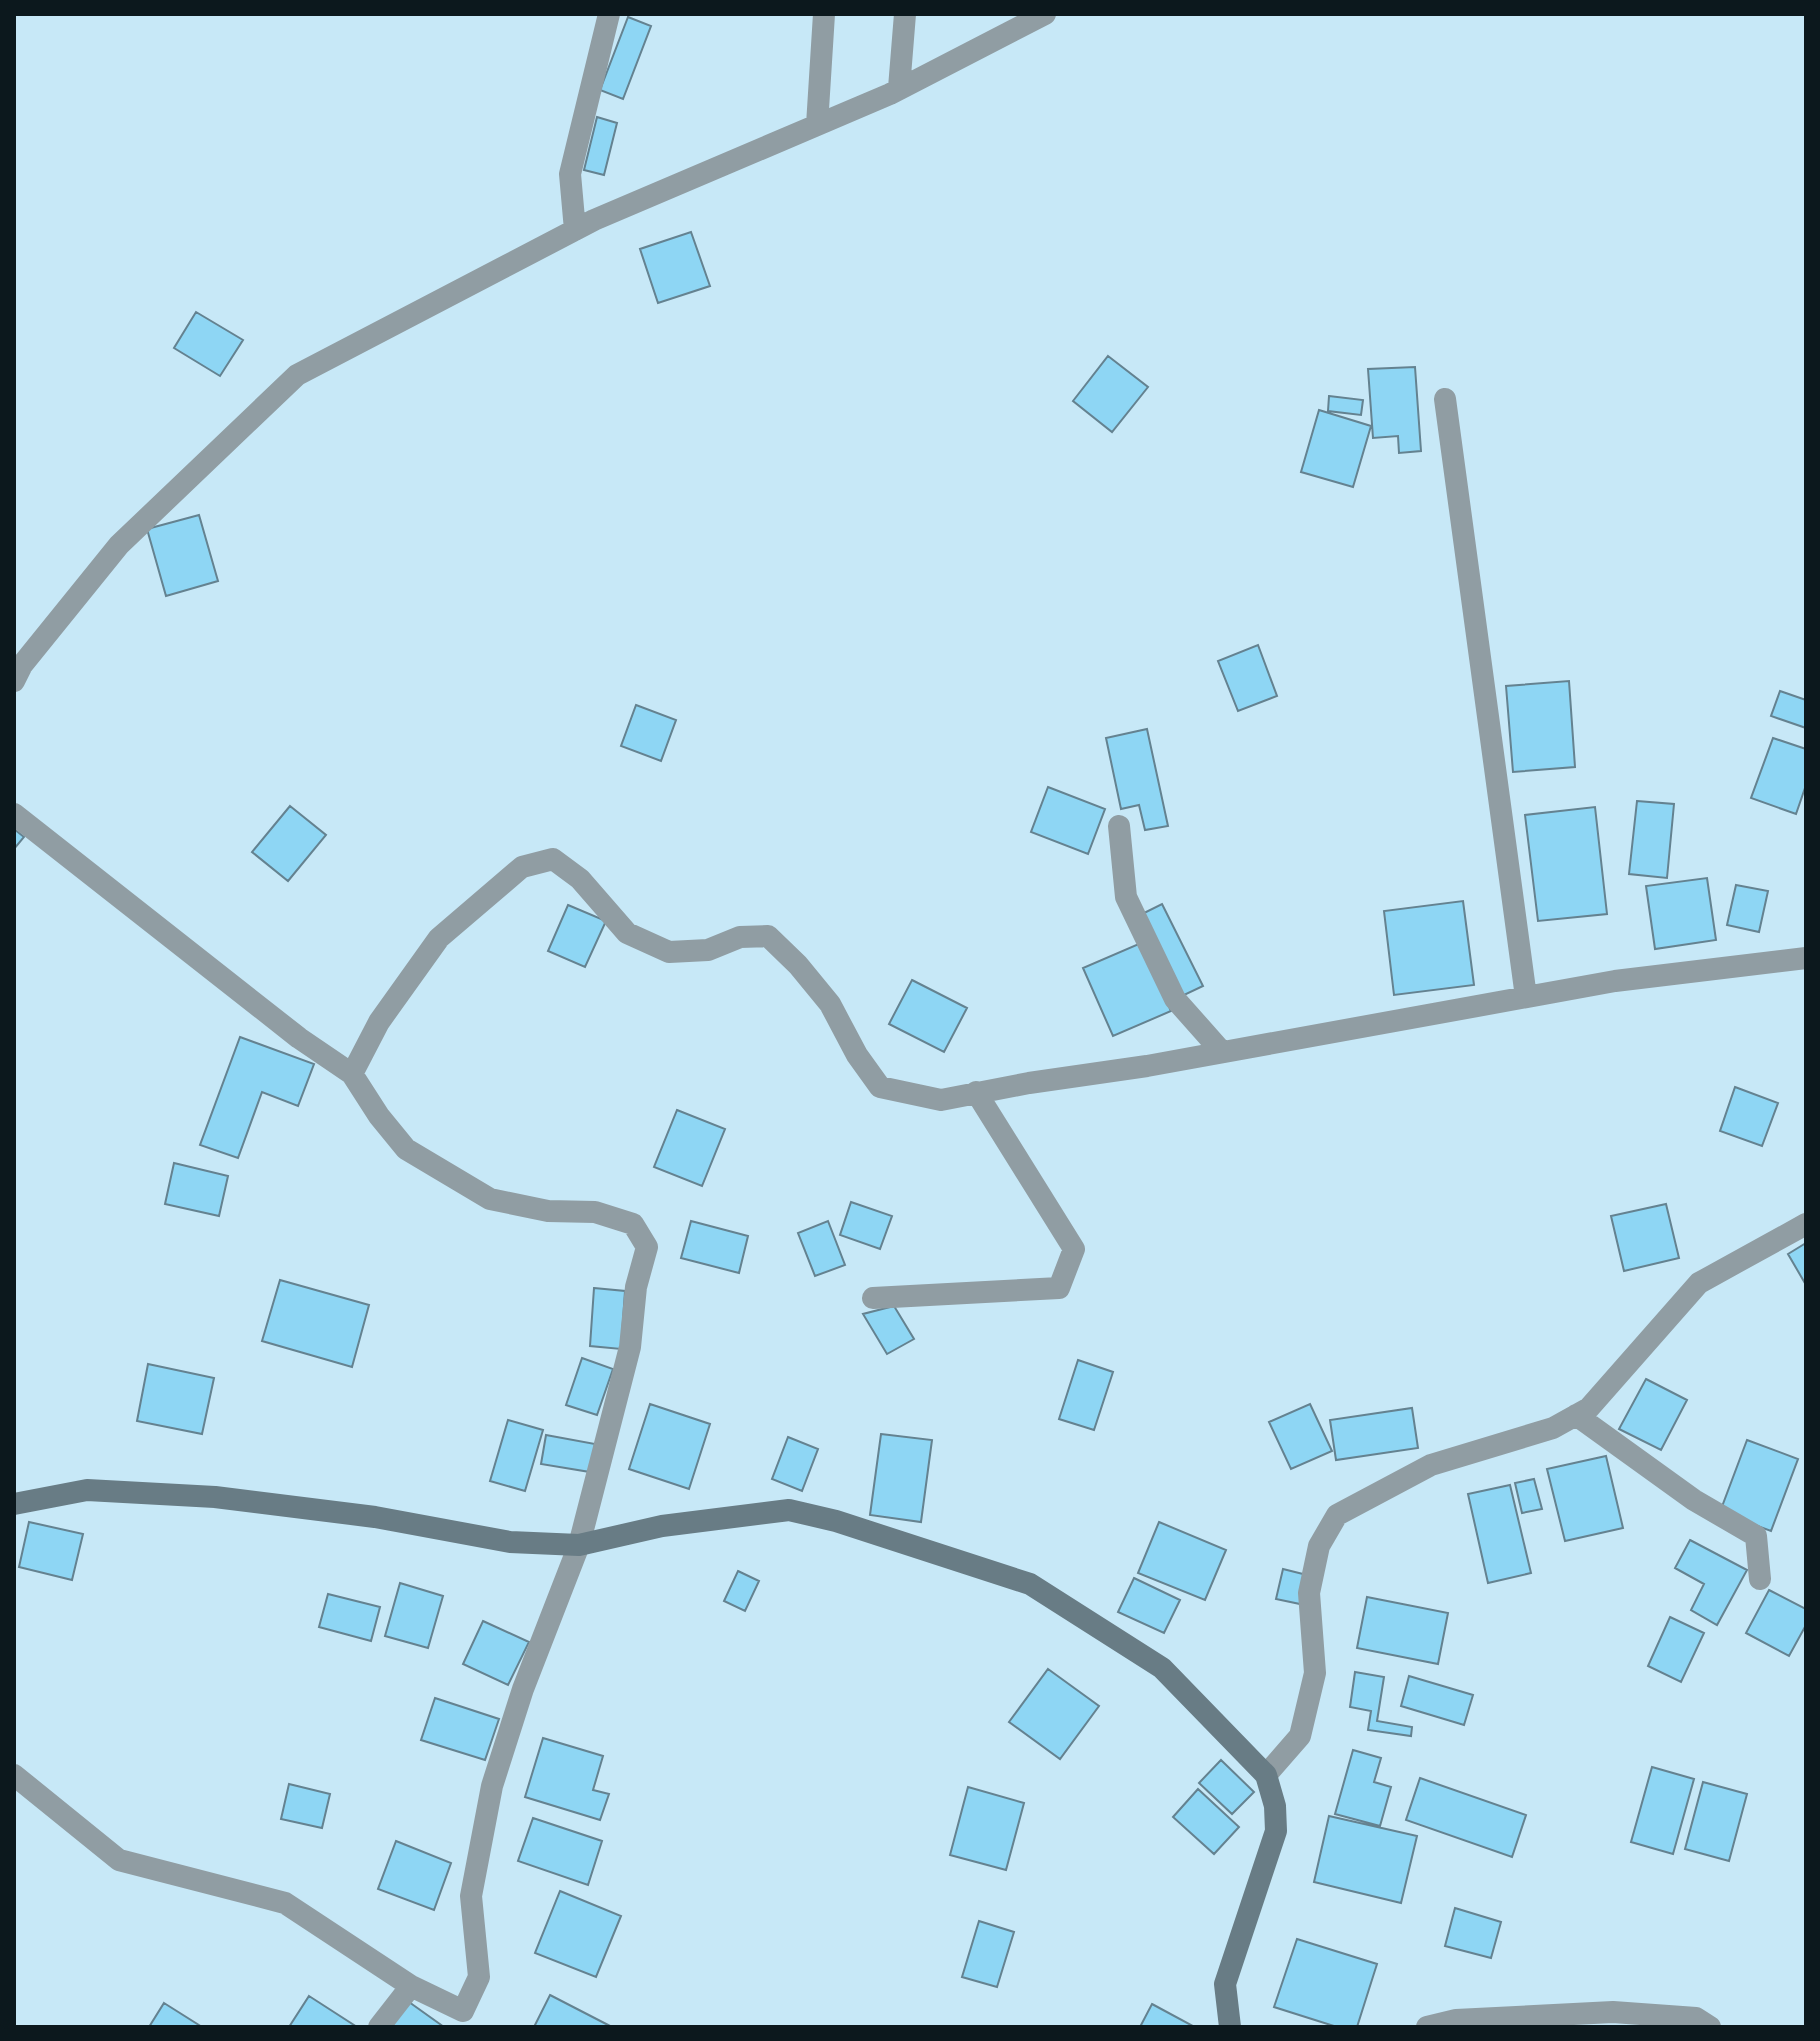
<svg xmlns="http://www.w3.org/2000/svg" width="1820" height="2041" font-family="Arial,sans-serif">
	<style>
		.building { fill: #8ed6f4; stroke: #648290; stroke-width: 2 }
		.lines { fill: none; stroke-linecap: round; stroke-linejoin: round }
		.minor { stroke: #909da3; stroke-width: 22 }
		.secondary { stroke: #687c85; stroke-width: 22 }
	</style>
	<rect width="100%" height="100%" fill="#c7e8f7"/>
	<path class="building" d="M628 17 651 26 623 99 600 90Z
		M597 117 617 123 604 175 584 170Z
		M691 232 710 286 658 303 640 249Z
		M196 312 243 340 220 376 174 348Z
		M1108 356 1148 387 1112 432 1073 401Z
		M1415 367 1421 451 1399 453 1398 436 1373 438 1368 369Z
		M1329 396 1363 400 1361 415 1328 411Z
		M1319 410 1371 426 1353 487 1301 472Z
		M199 515 218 581 166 596 147 529Z
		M1258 645 1277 696 1238 711 1218 661Z
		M1569 681 1575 767 1513 772 1506 686Z
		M1780 691 1806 700V728L1771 716Z
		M636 705 676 720 661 761 621 746Z
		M1147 729 1168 826 1145 830 1139 805 1121 809 1106 738Z
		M1773 738 1806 749V785L1796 814 1751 798Z
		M1048 787 1105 809 1088 854 1031 832Z
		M1637 801 1674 804 1667 878 1629 874Z
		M290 806 326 835 288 881 252 852Z
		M1595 807 1607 914 1538 921 1525 815Z
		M14 829 24 837 14 849Z
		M1707 878 1716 940 1655 949 1646 886Z
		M1736 885 1768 891 1759 932 1727 925Z
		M1463 901 1474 985 1394 995 1384 911Z
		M1162 904 1203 986 1182 996 1140 915Z
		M568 905 606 921 585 967 548 951Z
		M1141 943 1171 1011 1113 1036 1083 968Z
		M912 980 967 1008 944 1052 889 1024Z
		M240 1037 314 1064 298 1106 262 1092 238 1158 200 1145Z
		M1735 1087 1778 1103 1762 1146 1720 1131Z
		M677 1110 725 1129 702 1186 654 1167Z
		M174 1163 228 1176 219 1216 165 1204Z
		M851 1202 892 1216 880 1249 840 1235Z
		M1666 1204 1679 1258 1624 1271 1611 1216Z
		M691 1221 748 1236 739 1273 681 1258Z
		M828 1221 845 1265 815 1276 798 1233Z
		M1806 1243V1285L1788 1254Z
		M280 1280 369 1305 352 1367 262 1341Z
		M594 1288 625 1291 621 1349 590 1346Z
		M894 1306 914 1339 887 1354 863 1314Z
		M582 1358 613 1369 597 1415 566 1405Z
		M1078 1360 1113 1372 1094 1430 1059 1419Z
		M148 1364 214 1378 202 1434 137 1421Z
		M1646 1379 1687 1400 1661 1450 1619 1429Z
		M650 1404 710 1424 689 1489 629 1469Z
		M1310 1404 1332 1451 1291 1469 1269 1422Z
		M1412 1408 1418 1448 1336 1460 1330 1420Z
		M508 1420 543 1430 525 1491 490 1481Z
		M881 1434 932 1440 921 1522 870 1515Z
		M546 1435 595 1444 590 1472 541 1464Z
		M788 1437 818 1449 802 1491 772 1479Z
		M1747 1440 1798 1459 1771 1531 1720 1512Z
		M1606 1456 1623 1528 1565 1541 1547 1469Z
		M1534 1479 1542 1509 1522 1513 1515 1483Z
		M1510 1485 1531 1573 1488 1583 1468 1494Z
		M29 1522 83 1534 72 1580 19 1567Z
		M1159 1522 1226 1550 1205 1600 1138 1573Z
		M1690 1540 1747 1570 1717 1625 1691 1610 1704 1584 1675 1568Z
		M1283 1569 1307 1575 1300 1604 1276 1599Z
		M738 1571 759 1581 745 1611 724 1601Z
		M1134 1578 1180 1600 1164 1633 1118 1612Z
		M400 1583 443 1596 428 1648 385 1636Z
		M1769 1590 1806 1609V1625L1789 1656 1746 1633Z
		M328 1594 380 1607 371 1641 319 1627Z
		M1367 1597 1448 1613 1438 1664 1357 1648Z
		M1670 1617 1704 1633 1681 1682 1648 1666Z
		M483 1621 529 1642 508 1685 463 1664Z
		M1048 1669 1099 1706 1060 1759 1009 1722Z
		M1355 1672 1384 1677 1377 1721 1412 1727 1411 1736 1368 1730 1371 1711 1350 1707Z
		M1409 1676 1473 1695 1464 1725 1401 1706Z
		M435 1698 499 1719 485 1760 421 1740Z
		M543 1738 603 1756 593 1790 609 1794 600 1820 525 1797Z
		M1353 1750 1381 1758 1374 1782 1391 1787 1380 1826 1335 1814Z
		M1221 1760 1254 1792 1232 1814 1199 1783Z
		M1652 1767 1694 1779 1673 1854 1631 1842Z
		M1420 1778 1526 1815 1512 1857 1406 1820Z
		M1703 1782 1747 1794 1729 1861 1685 1849Z
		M289 1784 330 1794 322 1828 281 1819Z
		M968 1787 1024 1803 1006 1870 950 1855Z
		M1198 1789 1239 1827 1214 1854 1173 1817Z
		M1329 1816 1417 1836 1401 1903 1314 1882Z
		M533 1818 602 1841 588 1885 518 1861Z
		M396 1841 451 1863 434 1910 378 1889Z
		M560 1891 621 1916 596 1977 535 1953Z
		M1455 1908 1501 1922 1491 1958 1445 1946Z
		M979 1921 1014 1932 997 1987 962 1977Z
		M1297 1939 1377 1964 1357 2027H1337L1274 2007Z
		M550 1995 612 2027H534Z
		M309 1996 357 2027H289Z
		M409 2002 444 2027H391Z
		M164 2003 202 2027H149Z
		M1152 2004 1193 2026 1140 2027Z"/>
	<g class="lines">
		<path class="minor" d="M899 88 905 14
			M817 125 824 14
			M575 230 570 174 609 14
			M1445 399 1526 997
			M14 681 22 665 119 545 297 375 594 220 890 94 1045 14
			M14 814 299 1038 352 1074 379 1116 406 1149 490 1199 548 1211 595 1212 633 1224 647 1247 636 1287 630 1347 579 1545 523 1689 492 1786 471 1896 479 1977 463 2011 411 1986 379 2027
			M1119 826 1126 897 1175 999 1222 1052
			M352 1074 379 1022 439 938 522 867 553 859 580 879 627 933 669 952 708 950 740 937 768 936 798 965 830 1004 857 1055 880 1087 941 1100 1029 1083 1147 1066 1615 981 1806 958
			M873 1298 1059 1288 1074 1249 976 1092
			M1576 1415 1694 1500 1756 1536 1760 1579
			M14 1775 119 1860 285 1903 411 1986
			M1266 1775 1300 1736 1315 1673 1309 1593 1319 1546 1337 1515 1431 1465 1553 1428 1589 1408 1699 1283 1806 1224
			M1427 2027 1456 2020 1613 2012 1696 2018 1710 2027"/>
		<path class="secondary" d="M14 1504 87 1490 215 1497 375 1517 510 1542 579 1545 662 1526 789 1510 836 1521 1030 1584 1162 1668 1266 1775 1275 1806 1276 1831 1225 1984 1230 2027"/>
	</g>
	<rect width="1820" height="2041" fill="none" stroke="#0c181d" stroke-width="32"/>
</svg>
